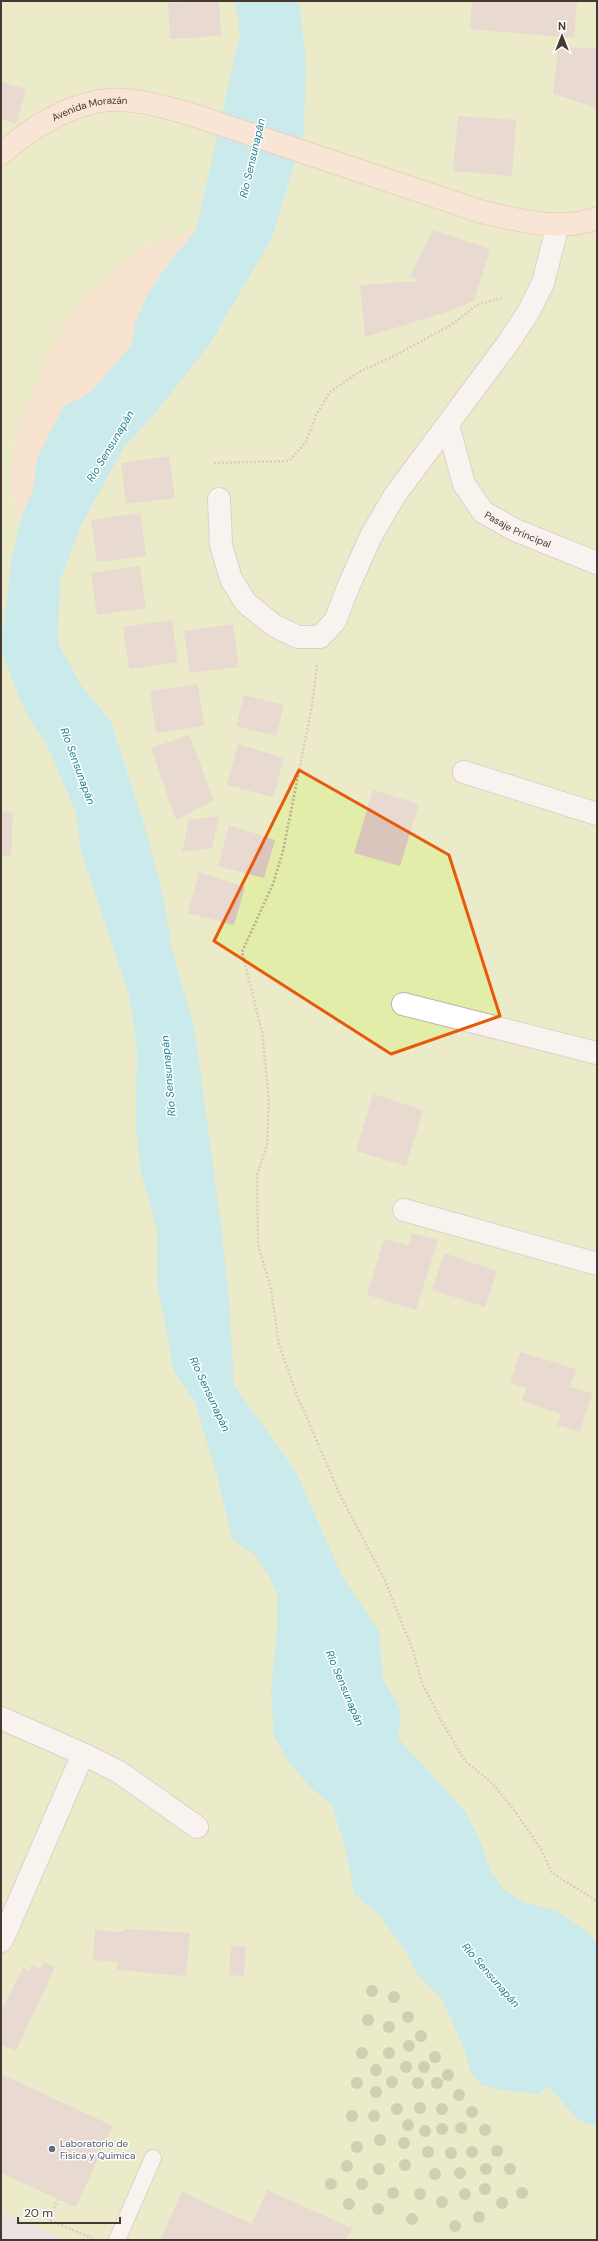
<svg xmlns="http://www.w3.org/2000/svg" width="598" height="2241" font-family="'DM Sans',sans-serif">
	<style>
		.green { fill: #e1eda8 }
		.sand { fill: #fddcbb }
		.parking { fill: #e1dcda }
		.water { fill: #99ecf7 }
		.lines { fill: none; stroke-linecap: round; stroke-linejoin: round }
		.river { stroke: #99ecf7; stroke-width: 61 }
		.building { fill: #d9c5bb }
		.service-casing { stroke: #c3b2a8; stroke-width: 18 }
		.pedestrian-casing { stroke: #c3b2a8; stroke-width: 24 }
		.minor-casing { stroke: #c3b2a8; stroke-width: 24 }
		.secondary-casing { stroke: #dfb592; stroke-width: 24 }
		.path { stroke: #c3a695; stroke-width: 2.5; stroke-dasharray: 2 2; stroke-linecap: butt }
		.service { stroke: #fff; stroke-width: 16 }
		.pedestrian { stroke: #fff; stroke-width: 22 }
		.minor { stroke: #fff; stroke-width: 22 }
		.secondary { stroke: #ffdfc3; stroke-width: 22 }
		.tree { fill: #a2af79 }
		.marked { fill: none; stroke: #e8590c; stroke-width: 3; stroke-linejoin: round }
		.service-dot { fill: #5c6f8a; stroke: #fff; stroke-width: 1.5 }
		.labels { text-anchor: middle; stroke-width: 3; stroke-linejoin: round; paint-order: stroke }
		.street-label { font-size: 10px; fill: #463933; stroke: #fff }
		.service-label { font-size: 10px; fill: #4e5e75; stroke: #fff; text-anchor: start }
		.water-label { font-size: 11px; font-style: italic; fill: #1e8292; stroke: #fff }
	</style>
	<rect width="100%" height="100%" fill="#f4eae4"/>
	<path class="green" d="M1 1H597V2240H1Z"/>
	<path class="sand" d="M196 230 169 263 147 295 135 323 131 346 89 394 64 406 37 458 33 490 21 518 9 483 18 427 49 354 78 305 118 266 143 249Z"/>
	<path class="parking" d="M1 2211 65 2240H1Z"/>
	<path class="water" d="M235 1H299L306 60 304 132 272 238 211 342 158 410 125 446 81 525 60 581 58 643 81 685 111 722 146 830 164 901 172 950 194 1026 221 1224 229 1300 234 1385 295 1470 342 1576 379 1632 383 1679 401 1711 398 1738 465 1811 482 1845 490 1870 503 1889 526 1903 557 1911 587 1932 597 1942V2045L539 2094 508 2091 481 2085 470 2071 464 2048 441 1997 418 1976 408 1955 380 1916 355 1895 345 1847 332 1805 310 1787 288 1761 274 1736 271 1692 277 1627V1593L269 1576 255 1555 232 1539 219 1483 195 1403 174 1371 157 1283V1230L140 1168 136 1125 137 1047 129 995 81 851 75 810 48 747 32 723 18 695 1 650V644L12 557 21 518 33 490 37 458 64 406 89 394 131 346 135 323 147 295 169 263 196 230 240 34Z"/>
	<g class="lines">
		<path class="river" d="M515 2003 597 2095"/>
	</g>
	<path class="building" d="M211 1H219L221 36 170 39 168 3Z
		M472 1H577L574 38 470 29Z
		M558 47 597 48V108L553 94Z
		M1 82 26 89 16 124 1 119Z
		M458 116 516 120 512 176 453 171Z
		M433 230 490 249 474 301 450 311 365 337 360 285 420 281 410 276Z
		M169 456 175 498 126 504 121 463Z
		M140 513 146 556 97 562 91 520Z
		M140 566 146 608 97 615 91 573Z
		M172 620 178 662 129 669 123 627Z
		M233 624 239 667 190 673 184 631Z
		M198 684 204 726 156 733 150 691Z
		M244 695 284 705 276 736 236 726Z
		M189 735 214 800 176 820 151 748Z
		M238 744 284 758 273 797 227 785Z
		M373 790 419 804 400 866 354 853Z
		M1 811 13 813 11 856 1 855Z
		M219 816 212 848 182 852 189 820Z
		M229 825 275 840 264 878 218 866Z
		M199 872 245 887 234 925 188 913Z
		M373 1094 423 1110 406 1166 356 1151Z
		M412 1233 438 1240 416 1310 367 1295 384 1239 409 1246Z
		M444 1253 497 1271 485 1307 432 1290Z
		M520 1352 576 1369 570 1387 592 1393 580 1432 557 1425 561 1414 522 1401 526 1388 510 1383Z
		M125 1929 190 1933 186 1976 117 1970 118 1962 93 1960 95 1930 122 1932Z
		M231 1946 246 1947 244 1976 229 1975Z
		M44 1962 55 1967 16 2051 1 2045V2012L23 1968 29 1971 32 1964 40 1969Z
		M1 2074 113 2126 76 2207 1 2173Z
		M267 2190 352 2228 346 2240H160L182 2192 252 2224Z"/>
	<g class="lines">
		<defs>
			<path id="service" d="M117 2240 153 2158"/>
			<path id="pedestrian" d="M1 1718 83 1754 119 1772 197 1827
				M7 1929 83 1754"/>
			<g id="minor">
				<path id="s1" d="M448 425 464 484 483 512 515 530 597 563"/>
				<path d="M219 499 221 545 231 579 246 603 275 626 298 637H320L335 621 349 585 371 536 395 495 508 343 529 311 543 283 558 224"/>
				<path d="M464 772 597 814"/>
				<path d="M403 1004 597 1053"/>
				<path d="M404 1210 597 1264"/>
				<path d="M1 1941 7 1929"/>
			</g>
			<g id="secondary">
				<path id="s2" d="M1 154C31 128 68 104 108 100 135 98 164 107 190 114L482 212C518 220 561 232 597 218"/>
			</g>
		</defs>
		<use href="#service" class="service-casing"/>
		<use href="#pedestrian" class="pedestrian-casing"/>
		<use href="#minor" class="minor-casing"/>
		<use href="#secondary" class="secondary-casing"/>
		<path class="path" d="M214 463 289 461 306 442 316 415 330 392 359 372 396 355 451 325 477 305 502 298
			M317 665 312 706 283 851 273 884 242 952 262 1032 269 1099 267 1145 257 1175 258 1244 271 1289 279 1345 299 1400 341 1497 384 1578 413 1651 422 1683 443 1724 465 1761 491 1782 514 1810 541 1849 552 1873 597 1901
			M58 2199 49 2220 92 2238"/>
		<use href="#service" class="service"/>
		<use href="#pedestrian" class="pedestrian"/>
		<use href="#minor" class="minor"/>
		<use href="#secondary" class="secondary"/>
	</g>
	<g class="tree">
		<circle cx="372" cy="1991" r="6"/>
		<circle cx="394" cy="1997" r="6"/>
		<circle cx="408" cy="2017" r="6"/>
		<circle cx="368" cy="2020" r="6"/>
		<circle cx="389" cy="2027" r="6"/>
		<circle cx="421" cy="2036" r="6"/>
		<circle cx="409" cy="2046" r="6"/>
		<circle cx="362" cy="2053" r="6"/>
		<circle cx="389" cy="2053" r="6"/>
		<circle cx="435" cy="2057" r="6"/>
		<circle cx="406" cy="2067" r="6"/>
		<circle cx="424" cy="2067" r="6"/>
		<circle cx="376" cy="2070" r="6"/>
		<circle cx="448" cy="2075" r="6"/>
		<circle cx="392" cy="2082" r="6"/>
		<circle cx="357" cy="2083" r="6"/>
		<circle cx="418" cy="2083" r="6"/>
		<circle cx="437" cy="2083" r="6"/>
		<circle cx="376" cy="2092" r="6"/>
		<circle cx="459" cy="2095" r="6"/>
		<circle cx="420" cy="2108" r="6"/>
		<circle cx="397" cy="2109" r="6"/>
		<circle cx="442" cy="2109" r="6"/>
		<circle cx="472" cy="2112" r="6"/>
		<circle cx="352" cy="2116" r="6"/>
		<circle cx="374" cy="2116" r="6"/>
		<circle cx="408" cy="2125" r="6"/>
		<circle cx="461" cy="2128" r="6"/>
		<circle cx="442" cy="2129" r="6"/>
		<circle cx="485" cy="2130" r="6"/>
		<circle cx="425" cy="2131" r="6"/>
		<circle cx="380" cy="2140" r="6"/>
		<circle cx="404" cy="2143" r="6"/>
		<circle cx="357" cy="2147" r="6"/>
		<circle cx="497" cy="2151" r="6"/>
		<circle cx="428" cy="2152" r="6"/>
		<circle cx="472" cy="2152" r="6"/>
		<circle cx="451" cy="2153" r="6"/>
		<circle cx="405" cy="2165" r="6"/>
		<circle cx="347" cy="2166" r="6"/>
		<circle cx="379" cy="2169" r="6"/>
		<circle cx="486" cy="2169" r="6"/>
		<circle cx="510" cy="2169" r="6"/>
		<circle cx="460" cy="2173" r="6"/>
		<circle cx="435" cy="2174" r="6"/>
		<circle cx="331" cy="2184" r="6"/>
		<circle cx="362" cy="2184" r="6"/>
		<circle cx="485" cy="2189" r="6"/>
		<circle cx="393" cy="2193" r="6"/>
		<circle cx="522" cy="2193" r="6"/>
		<circle cx="420" cy="2194" r="6"/>
		<circle cx="465" cy="2194" r="6"/>
		<circle cx="442" cy="2202" r="6"/>
		<circle cx="502" cy="2203" r="6"/>
		<circle cx="349" cy="2204" r="6"/>
		<circle cx="378" cy="2209" r="6"/>
		<circle cx="479" cy="2217" r="6"/>
		<circle cx="412" cy="2219" r="6"/>
		<circle cx="455" cy="2226" r="6"/>
	</g>
	<path d="M0 0H598V2241H0ZM299 770 449 855 500 1016 391 1054 214 941Z" fill="#f4eae4" fill-opacity=".55" fill-rule="evenodd"/>
	<path class="marked" d="M299 770 449 855 500 1016 391 1054 214 941Z"/>
	<circle class="service-dot" cx="52" cy="2149" r="4"/>
	<g class="labels">
		<g class="street-label">
			<text dy="4" stroke="none"><textPath href="#s2" startOffset="102">Avenida Morazán</textPath></text>
			<text dy="4" stroke="none"><textPath href="#s1" startOffset="134">Pasaje Principal</textPath></text>
		</g>
		<g class="service-label">
			<text x="60" y="2147">Laboratorio de<tspan x="60" dy="12">Fisica y Quimica</tspan></text>
		</g>
		<g class="water-label">
			<text transform="translate(252 158) rotate(-77)" y="4">Río Sensunapán</text>
			<text transform="translate(110 446) rotate(-59)" y="4">Río Sensunapán</text>
			<text transform="translate(78 766) rotate(70)" y="4">Río Sensunapán</text>
			<text transform="translate(168 1076) rotate(-95)" y="4">Río Sensunapán</text>
			<text transform="translate(210 1394) rotate(65)" y="4">Río Sensunapán</text>
			<text transform="translate(345 1688) rotate(67)" y="4">Río Sensunapán</text>
			<text transform="translate(491 1975) rotate(49)" y="4">Río Sensunapán</text>
		</g>
	</g>
	<rect width="598" height="2241" fill="none" stroke="#463933" stroke-width="4"/>
	<g transform="translate(562 36)" stroke="#ffffff" stroke-width="3" paint-order="stroke">
	<path d="M0-3L7 15L0 10L-7 15Z" fill="#463933"/>
	<text y="-6" font-size="11" font-weight="bold" text-anchor="middle" fill="#463933">N</text>
	</g>
	<path d="M18 2217v6h102v-6" fill="none" stroke="#463933" stroke-width="2"/>
	<text x="24" y="2217" font-size="12" fill="#463933" stroke="#ffffff" stroke-width="3" paint-order="stroke">20 m</text>
</svg>
